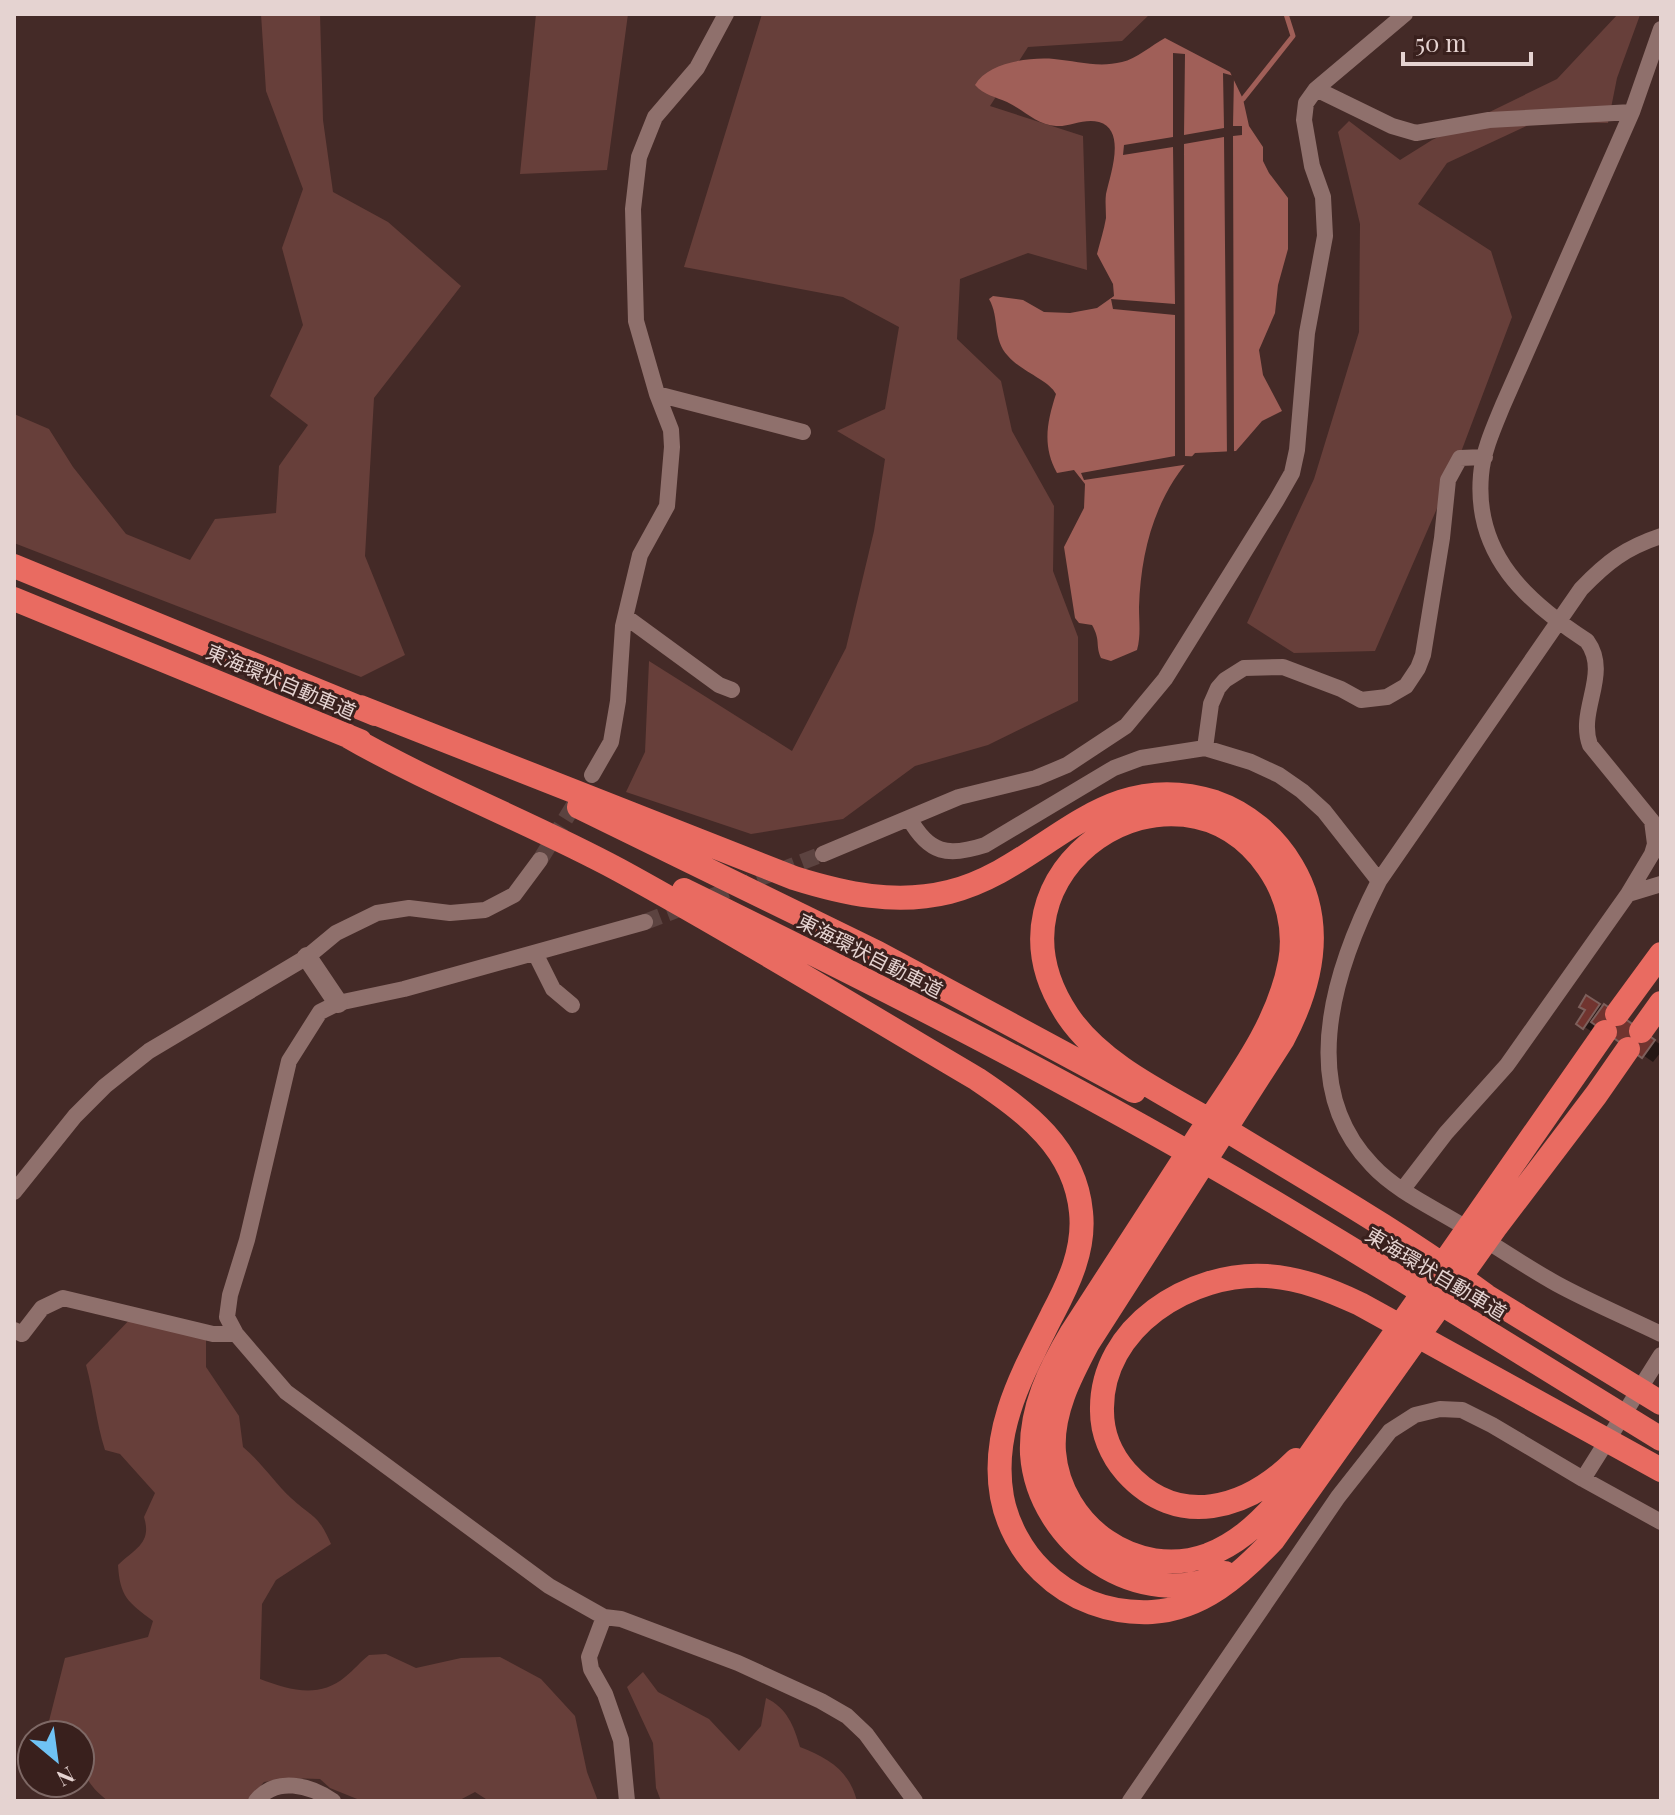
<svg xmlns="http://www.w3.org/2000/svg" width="1675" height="1815" font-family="'Playfair Display','Noto Sans JP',serif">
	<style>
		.green { fill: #673f3a }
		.water { fill: #a05f58 }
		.pier { fill: #442a27 }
		.shadow { fill: #0007 }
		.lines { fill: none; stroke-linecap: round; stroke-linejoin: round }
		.stream { stroke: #a05f58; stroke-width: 5 }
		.building { fill: #71342f; stroke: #7d5f5b; stroke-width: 2 }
		.minor-tunnel { stroke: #5c4340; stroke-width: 16; stroke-dasharray: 16 8; stroke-linecap: butt }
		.minor { stroke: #8f706c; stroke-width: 16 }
		.tertiary { stroke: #8f706c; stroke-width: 20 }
		.motorway { stroke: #e96b61; stroke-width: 24 }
		.labels { text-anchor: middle; stroke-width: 6; stroke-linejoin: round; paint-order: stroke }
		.street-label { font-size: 20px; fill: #e5d3d1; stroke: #39201d }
	</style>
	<rect width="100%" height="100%" fill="#442a27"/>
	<path class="green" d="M261 14H320L323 120 333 192 388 222 461 286 374 398 365 556 405 655 361 677 14 543V414L49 429 73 467 126 534 190 560 215 519 276 513 279 466 308 425 270 396 303 325 282 248 303 189 266 91Z
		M536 14H628L607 170 520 174Z
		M762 14H1150L1122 41 1028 47 990 106 1083 136 1087 270 1028 253 960 279 957 339 1001 381 1012 431 1054 506 1053 571 1078 637V701L988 745 915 766 843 819 751 834 626 792 645 752 649 661 792 751 846 648 874 531 885 459 837 431 885 409 899 327 843 297 684 267Z
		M1618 14 1640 15 1617 78 1608 123 1535 122 1447 163 1418 204 1491 251 1512 317 1458 460 1375 651 1294 653 1247 623 1314 479 1359 332 1360 224 1338 132 1349 121 1400 160 1432 140 1557 79Z
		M137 1312 206 1340V1367L239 1416 243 1447C261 1462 274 1482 291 1498 313 1518 318 1514 331 1544L276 1580 262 1604 260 1679C289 1690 319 1699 345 1677 354 1670 361 1661 369 1655L386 1654 416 1668 461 1658 500 1657 541 1679 575 1716 587 1772 598 1801H489L475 1792 458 1801H362L330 1788 320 1779 287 1778 264 1782 247 1801H108C82 1781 80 1766 80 1735H59L49 1721 65 1658 148 1637 153 1621C128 1602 120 1597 118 1565 136 1548 152 1543 144 1517L155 1493 120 1454 105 1450C96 1422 94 1394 86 1365Z
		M643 1672 658 1692 709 1719 739 1751 761 1726 766 1698C787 1708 794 1726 800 1747 828 1758 849 1770 857 1801H661L656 1788 653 1743 627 1687Z"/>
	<path class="water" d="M1165 38 1230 72 1243 99 1249 126 1263 147V161L1269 173 1288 198V249L1278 285 1275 313 1259 350 1263 375 1282 411 1262 421 1236 451 1195 453C1155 496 1141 550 1139 607 1139 623 1141 635 1137 650L1111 661 1101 658C1095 644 1101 641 1092 625L1079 623 1075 618 1064 547 1084 508 1085 484 1074 470 1057 473C1042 446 1047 422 1056 394 1049 380 1022 372 1008 356 992 339 1000 318 989 299L993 296 1023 300 1044 312 1070 313 1097 308 1114 296 1113 284 1097 254C1100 242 1104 230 1106 218 1106 210 1105 202 1106 194 1110 175 1127 130 1099 122 1084 118 1070 127 1056 126 1037 125 1024 110 1007 102 996 97 984 95 975 85 988 62 1030 57 1054 59 1077 61 1098 68 1122 62 1136 59 1152 45 1165 38Z"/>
	<path class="pier" d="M1173 53 1185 54 1184 135 1224 128 1223 73 1234 76 1233 126H1242V135L1233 136 1234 456H1227L1224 137 1184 144 1185 456 1206 457H1197L1190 464 1084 480 1081 473 1175 456V315L1113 309 1111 299 1175 304 1173 147 1123 155 1124 145 1173 137Z"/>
	<path class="shadow" d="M1587 998 1615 1013 1661 1045V1052L1653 1062 1596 1023 1591 1031 1578 1023 1587 1010Z"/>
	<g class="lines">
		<path class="stream" d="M1243 99 1293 36 1286 14"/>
	</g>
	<path class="building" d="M1586 995 1600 1004 1583 1029 1576 1024 1585 1010 1579 1007Z
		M1604 1004 1655 1040 1642 1058 1591 1022Z"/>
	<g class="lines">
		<path class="minor-tunnel" d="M540 860 579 797
			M645 922 823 854"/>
		<path class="minor" d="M1316 89 1392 126 1416 133 1489 120 1632 112
			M657 394 803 432
			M1661 536C1625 548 1607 562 1581 589L1379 881C1335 967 1295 1085 1372 1165 1396 1191 1434 1208 1463 1226 1494 1245 1525 1266 1557 1284 1590 1302 1626 1317 1661 1334
			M626 617 719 685 732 690
			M1205 748 1211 704 1218 688 1225 680 1244 668 1283 667 1341 689 1361 700 1387 697 1406 686 1418 668 1423 655 1442 538 1448 480 1460 458 1485 457
			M592 775 611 742 618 701 623 626 640 555 667 506 672 447 671 430 657 394 636 321 633 209 639 157 655 117 697 68 726 14
			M909 818C929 854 948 857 985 845L1114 768 1141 758 1205 748 1251 762 1279 775 1302 791 1324 811 1379 881
			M823 854 959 797 1036 778 1067 765 1126 726 1165 679 1276 501 1292 473 1297 450 1307 333 1325 236 1323 197 1312 166 1304 120 1306 103 1316 89 1405 14
			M1628 894 1661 884
			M645 922 404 989 338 1003 320 1012 289 1061 247 1240 230 1295 227 1317 236 1334 286 1392 549 1586 604 1617 621 1619 738 1663 821 1701 847 1716 866 1734 915 1801
			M535 953 553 989 572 1005
			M1403 1189 1446 1133 1507 1065 1628 894 1652 854 1655 844 1652 821 1590 745C1577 710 1611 674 1587 641 1527 602 1474 555 1481 475 1483 451 1494 427 1503 405L1632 112 1661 29
			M14 1192 75 1116 105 1086 149 1051 307 957 336 933 377 913 409 908 450 913 485 910 514 895 540 860
			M14 1330 22 1334 42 1308 63 1298 213 1334H236
			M1583 1479 1661 1522
			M604 1617 589 1657 591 1669 605 1694 621 1740 627 1801
			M256 1801C276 1776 310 1785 333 1801
			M1130 1801 1338 1497 1390 1431 1415 1415 1440 1409 1462 1410 1492 1425 1583 1479 1661 1355"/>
		<path class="tertiary" d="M307 957 338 1003"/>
		<path class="motorway" d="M14 566 375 714
			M14 599 360 741
			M360 707 794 878C845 894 896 905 949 892 1046 868 1099 765 1215 802 1247 813 1275 837 1292 866 1326 923 1312 984 1283 1039L1088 1343C1070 1377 1051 1413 1054 1452 1060 1526 1136 1581 1208 1555 1236 1544 1256 1526 1276 1504L1605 1032
			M346 735C434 786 530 822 619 870 740 936 858 1009 977 1079 1026 1112 1075 1148 1081 1212 1085 1249 1069 1283 1052 1315 1023 1373 990 1430 1002 1497 1007 1524 1022 1552 1042 1571 1072 1600 1110 1614 1152 1612 1202 1609 1240 1575 1273 1540L1495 1228 1596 1095 1628 1049
			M579 807 878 953 1134 1091
			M684 890C889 990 1093 1094 1289 1211 1414 1286 1537 1363 1661 1439
			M1617 1014 1661 954
			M1641 1031 1661 1003
			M1473 1288 1661 1403
			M1296 1460C1247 1509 1178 1530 1126 1472 1111 1455 1102 1433 1102 1411 1100 1327 1191 1271 1267 1276 1300 1278 1330 1290 1360 1304L1661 1470
			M1225 1573C1140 1616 1038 1543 1032 1454 1030 1409 1050 1369 1072 1332 1114 1268 1155 1203 1197 1139 1232 1085 1278 1028 1290 962 1296 929 1287 894 1268 867 1177 737 970 870 1068 1016 1102 1066 1167 1095 1218 1125 1308 1180 1400 1232 1485 1295"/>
	</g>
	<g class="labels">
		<g class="street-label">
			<text transform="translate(281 682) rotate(23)" y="7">東海環状自動車道</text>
			<text transform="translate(870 956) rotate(27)" y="7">東海環状自動車道</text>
			<text transform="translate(1436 1274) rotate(31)" y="7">東海環状自動車道</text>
		</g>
	</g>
	<rect width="1675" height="1815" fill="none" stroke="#e5d3d1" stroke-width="32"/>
	<g transform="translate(56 1759) rotate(151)"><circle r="38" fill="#39201d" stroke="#7e6865" stroke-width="2"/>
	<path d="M0-6L14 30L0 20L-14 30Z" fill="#6fc2f4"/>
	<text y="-12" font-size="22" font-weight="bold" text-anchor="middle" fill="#e5d3d1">N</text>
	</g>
	<path d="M1403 52v12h128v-12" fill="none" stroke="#e5d3d1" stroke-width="4"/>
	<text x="1415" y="52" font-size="24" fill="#e5d3d1" stroke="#39201d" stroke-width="6" paint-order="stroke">50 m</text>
</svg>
